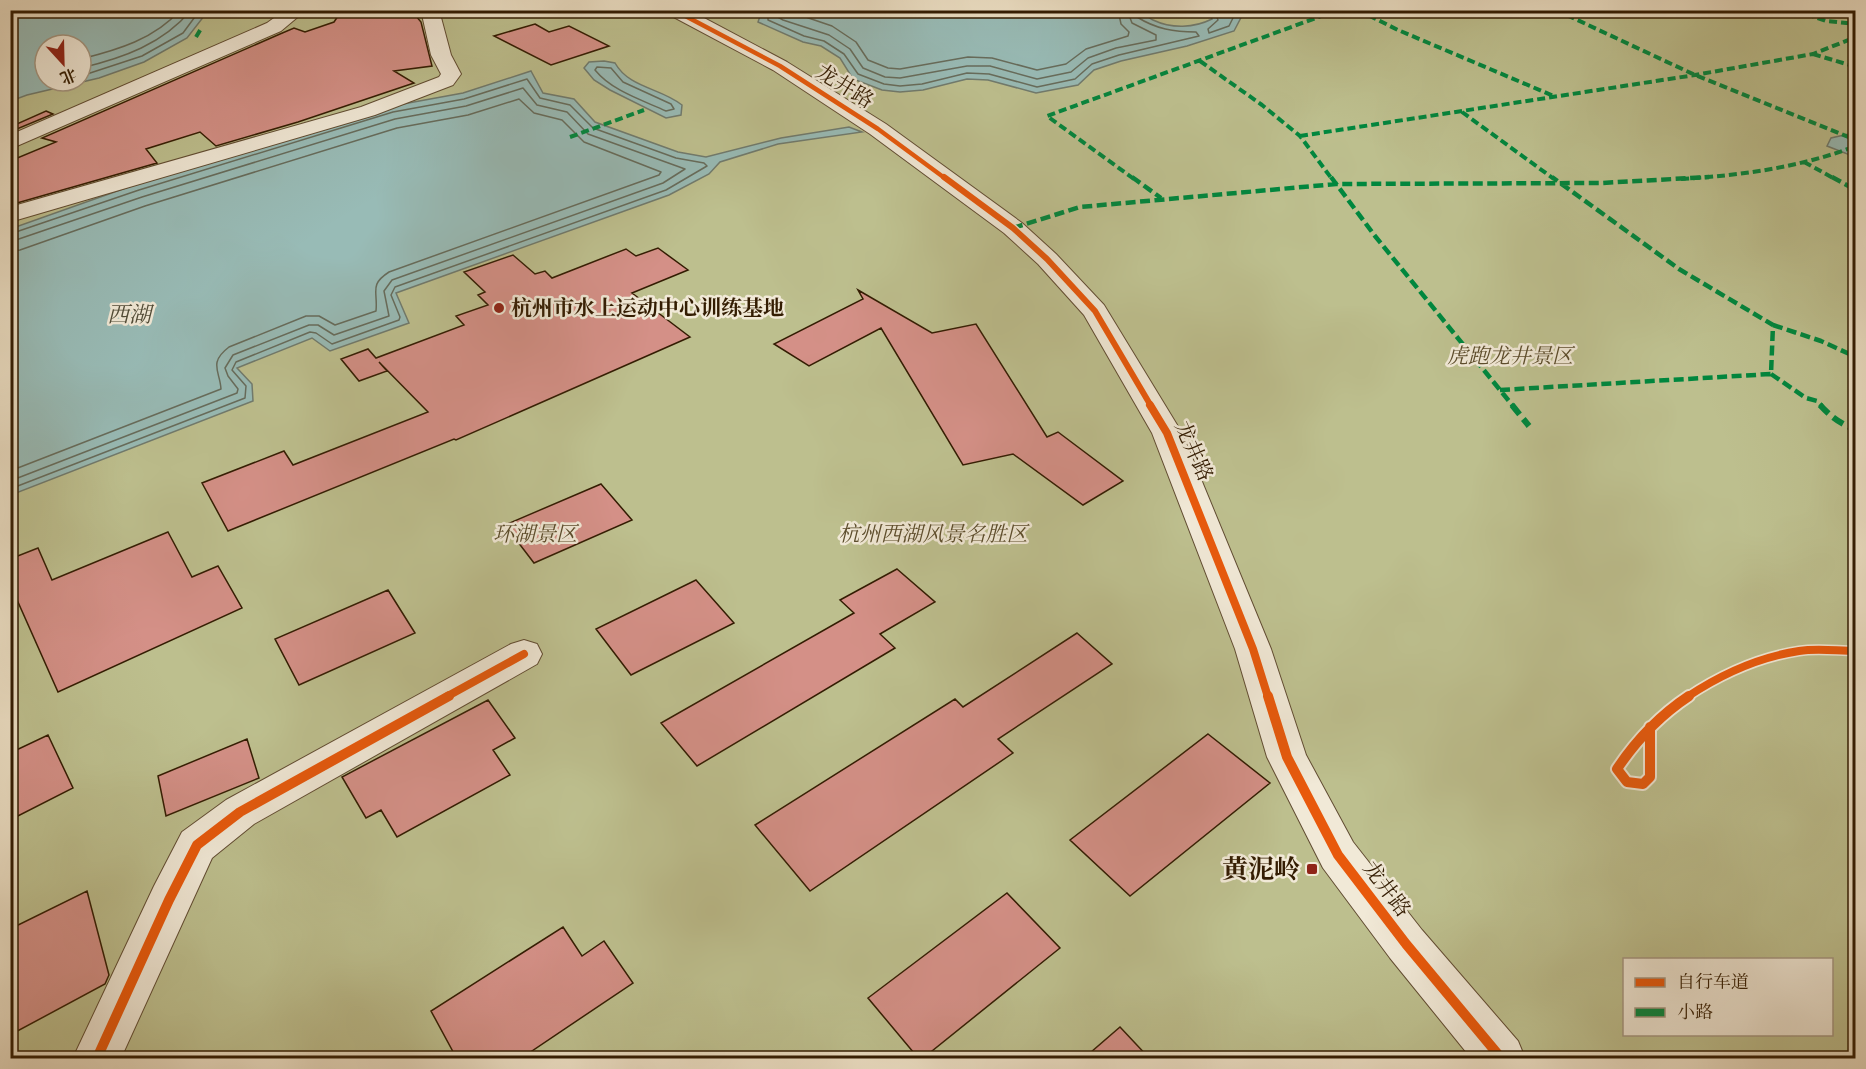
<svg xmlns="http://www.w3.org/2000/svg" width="1866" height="1069" font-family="'Libre Bodoni','Noto Serif SC',serif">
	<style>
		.green { fill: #bdbf8e; stroke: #786e48; stroke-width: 1.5; fill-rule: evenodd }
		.water { fill: #98bbb6; stroke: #707b6e; stroke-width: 1.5; fill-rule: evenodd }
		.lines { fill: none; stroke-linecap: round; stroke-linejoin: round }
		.shore { stroke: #666c5c; stroke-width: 1.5 }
		.building { fill: #d49087; stroke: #331c02; stroke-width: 1.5 }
		.minor-casing { stroke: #614c32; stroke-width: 2 }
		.minor { fill: #f1e9d7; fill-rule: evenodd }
		.quiet-far2 { stroke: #00873e; stroke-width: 4; stroke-dasharray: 8 4; stroke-linecap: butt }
		.quiet-far1 { stroke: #00873e; stroke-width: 4.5; stroke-dasharray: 10 4.5; stroke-linecap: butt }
		.quiet { stroke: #00873e; stroke-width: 6; stroke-dasharray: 12 6; stroke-linecap: butt }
		.cycleway-far3-casing { stroke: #f1e9d7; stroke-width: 7 }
		.cycleway-far2-casing { stroke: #f1e9d7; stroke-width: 9 }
		.cycleway-far1-casing { stroke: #f1e9d7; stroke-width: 11 }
		.cycleway-casing { stroke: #f1e9d7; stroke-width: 14 }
		.cycleway-far3 { stroke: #e8590c; stroke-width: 4.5 }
		.cycleway-far2 { stroke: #e8590c; stroke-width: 6 }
		.cycleway-far1 { stroke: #e8590c; stroke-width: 8 }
		.cycleway { stroke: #e8590c; stroke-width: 10 }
		.poi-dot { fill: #8f2418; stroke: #f1e9d7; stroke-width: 2 }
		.labels { text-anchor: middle; stroke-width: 5; stroke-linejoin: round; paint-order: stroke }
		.street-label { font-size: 21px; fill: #331c02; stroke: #f1e9d7 }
		.poi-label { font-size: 21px; font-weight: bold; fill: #331c02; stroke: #f1e9d7; text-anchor: start }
		.park-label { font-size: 21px; font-style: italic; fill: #5c4d2c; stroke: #f1e9d7 }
		.water-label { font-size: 22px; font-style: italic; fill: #514c38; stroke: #f1e9d7 }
		.near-poi-label { font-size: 26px; font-weight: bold; fill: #331c02; stroke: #f1e9d7; text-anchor: end }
	</style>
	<rect width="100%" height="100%" fill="#eaddc2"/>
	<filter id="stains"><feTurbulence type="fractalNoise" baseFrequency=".00333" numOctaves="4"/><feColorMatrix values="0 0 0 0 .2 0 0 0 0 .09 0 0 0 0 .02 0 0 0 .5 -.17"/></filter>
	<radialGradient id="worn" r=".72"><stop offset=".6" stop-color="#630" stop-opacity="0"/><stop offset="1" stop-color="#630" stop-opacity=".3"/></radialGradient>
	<path class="green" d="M10 11H1855V1058H11ZM45 45H81V81H45ZM1624 960H1832V1034H1624Z"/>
	<path class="water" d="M11 10H208V11L187 38 144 62 99 78 27 95 11 101ZM45 45H81V81H45Z
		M767 11 1063 10C1085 21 1115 4 1138 10 1143 12 1148 18 1153 20 1172 29 1194 28 1212 19L1208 11H1250L1244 12 1234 31 1187 46 1121 61 1094 70 1078 85 1036 93 988 80 967 79 923 90 900 92 882 90 853 79 840 58 821 46 803 42 758 22 761 13Z
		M604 61 615 63C629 88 661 88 682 105L681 115 666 118 610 90 594 80 584 68 589 62Z
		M531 71 543 93 574 99 595 122 678 152 706 157 781 138 849 127 862 132 778 144 720 162 709 174 669 195 396 293 409 323 330 351 312 338 237 368 252 384 253 401 11 495 10 229 137 184 392 106 463 93Z
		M1853 133 1855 134V157L1827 146 1831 138Z"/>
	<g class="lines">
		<path class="shore" d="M768 10V20L804 36 824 41 844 54 858 74 884 84 900 86 922 84 967 73 989 74 1037 87 1075 79 1092 64 1119 55 1199 36 1196 32C1174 32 1156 29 1137 17L1135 10
			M775 10 776 16 783 20 829 35 850 49 863 68 885 77 900 78 967 66H990L1037 79 1071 72 1088 58 1116 48 1156 40V35L1132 23 1127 10
			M785 10 832 26 856 42 868 60 888 68 900 69 968 57 992 58 1037 70 1066 64 1086 49 1128 36 1129 32 1121 24 1118 10
			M1214 10 1218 20 1208 29 1209 33 1229 26 1237 10
			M81 59C117 50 155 39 180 10
			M597 67 611 68 623 82 671 104 674 109 666 111C642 100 612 91 595 70Z
			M81 68C123 58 163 44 191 10
			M81 76 142 56 183 33 200 10
			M10 234 139 190 393 112 464 99 527 79 540 98 570 105 593 128 676 158 704 163 707 166 666 190 395 287 391 295 400 317 399 320 332 344 316 333 310 332 236 362 232 370 246 386 245 398 10 489
			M10 242 142 197 395 119 466 106 523 88 537 105 567 112 588 134 685 169 663 183 392 280 384 291 389 316 334 335 318 325H309L233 355 225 368 228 376 238 389 237 393 10 481
			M10 251 20 250 145 206 397 128 468 115 519 99 534 113 562 120 584 142 661 172 659 175 389 272C369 285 378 291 376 311L335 325 319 316H306L229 347C208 363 220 371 221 389L10 471"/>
	</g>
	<path class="building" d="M342 10H411L421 22 432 66 394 71 414 83 298 122 216 146 200 132 146 149 157 163 10 205V161L56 142 42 138 280 34 294 28 305 32 334 22Z
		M535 24 549 32 569 26 609 46 551 65 494 36Z
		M46 111 53 114 17 129 10 127Z
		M658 248 688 270 632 293 690 337 456 440 454 439 228 531 202 483 284 451 293 465 428 412 379 362 387 371 359 381 341 359 368 349 376 358 464 325 456 316 488 305 478 295 485 292 464 272 513 255 535 274 545 271 552 278 626 249 636 256Z
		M858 290 932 333 976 324 1047 437 1058 432 1123 481 1083 505 1013 454 963 465 881 328 809 366 774 344 863 299Z
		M601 484 632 520 534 563 505 525Z
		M168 532 192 577 218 566 242 608 58 692 10 584V559L38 548 52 580Z
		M897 569 935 602 880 634 895 648 697 766 661 723 854 613 840 600Z
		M696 580 734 623 631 675 596 629Z
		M388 590 415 633 299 685 275 639Z
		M1077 633 1112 664 998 739 1013 753 810 891 755 825 955 699 963 707Z
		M488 700 515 738 493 750 510 775 397 837 381 810 366 818 342 777Z
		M1208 734 1270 783 1130 896 1070 840Z
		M48 735 73 788 10 820V753Z
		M247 739 259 778 166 816 158 776Z
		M87 891 109 975 105 984 10 1035V929Z
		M1007 893 1060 948 922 1059H919L868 998Z
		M563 927 582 956 604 941 633 983 520 1059H457L431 1011Z
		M1120 1027 1150 1059H1083Z"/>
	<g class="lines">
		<defs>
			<path id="minor" d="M285 10H306L281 31 10 149V135L267 23Z
				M421 10H439L451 55 461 74 453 85 375 115 10 222V207L361 107 439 77 441 74 431 55Z
				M665 10H689L787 62 886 124 1022 223 1056 254 1104 305 1182 433 1271 649 1306 755 1353 842 1422 930 1518 1041 1525 1058H1471L1390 958 1323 868 1267 757 1235 649 1152 433 1084 315 1038 264 1004 233 870 134 773 70 668 14Z
				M524 640 537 644 542 654 537 664 254 824 212 858 121 1058H73L154 886 182 832 226 800 511 644Z"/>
		</defs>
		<use href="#minor" class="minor-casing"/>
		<use href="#minor" class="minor"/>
		<path class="quiet-far2" d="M1358 10 1398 30 1556 97
			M1556 10 1695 75 1856 140
			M1795 10 1826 21 1856 24
			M196 37 202 27
			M1813 54 1856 67
			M1200 61 1262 105 1300 136 1332 179
			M1462 112 1554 179
			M1300 136 1695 75 1813 54 1856 37
			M570 137 644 110
			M1804 162 1835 179
			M1134 179 1047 116 1338 10
			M1681 179C1743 175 1798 168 1856 146"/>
		<path class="quiet-far1" d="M1132 177 1161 198
			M1331 177 1375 236 1513 406
			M1832 177 1856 190
			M1013 228 1080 207 1336 184 1602 183 1709 177
			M1773 325 1821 341 1856 357
			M1771 374 1806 398 1817 401 1822 406
			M1500 390 1771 374 1773 325 1679 269 1552 177"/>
		<path class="quiet" d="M1512 405 1529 426
			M1820 405C1831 417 1841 424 1856 430"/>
		<defs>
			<path id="cycleway-far3" d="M674 10 780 66 878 129 946 179"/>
			<path id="cycleway-far2" d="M944 177 1013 228 1047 259 1095 311 1151 406"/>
			<path id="cycleway-far1" d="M1150 405 1167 433 1253 649 1268 697
				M446 697 524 654
				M1687 697C1720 675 1760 657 1799 651 1818 648 1837 651 1856 651"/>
			<path id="cycleway" d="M1268 696 1287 757 1338 855 1406 944 1501 1058
				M1650 727V777L1643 784 1627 782 1617 769C1637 739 1659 716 1689 696
				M97 1058 169 900 197 845 240 812 449 696"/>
		</defs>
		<use href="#cycleway-far3" class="cycleway-far3-casing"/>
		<use href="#cycleway-far2" class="cycleway-far2-casing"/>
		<use href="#cycleway-far1" class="cycleway-far1-casing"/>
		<use href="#cycleway" class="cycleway-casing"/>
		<use href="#cycleway-far3" class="cycleway-far3"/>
		<use href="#cycleway-far2" class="cycleway-far2"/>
		<use href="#cycleway-far1" class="cycleway-far1"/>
		<use href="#cycleway" class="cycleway"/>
	</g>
	<g class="poi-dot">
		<circle cx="499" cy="308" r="6"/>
		<rect x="1306" y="863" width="12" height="12" rx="3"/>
	</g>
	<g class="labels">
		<g class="street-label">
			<text transform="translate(845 86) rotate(32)" y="7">龙井路</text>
			<text transform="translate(1194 451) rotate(66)" y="7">龙井路</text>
			<text transform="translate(1387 889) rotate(53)" y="7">龙井路</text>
		</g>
		<g class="poi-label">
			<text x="511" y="315">杭州市水上运动中心训练基地</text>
		</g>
		<g class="park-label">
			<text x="1510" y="363">虎跑龙井景区</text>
			<text x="535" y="541">环湖景区</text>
			<text x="933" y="541">杭州西湖风景名胜区</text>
		</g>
		<g class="water-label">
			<text x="129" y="322">西湖</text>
		</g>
		<g class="near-poi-label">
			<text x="1300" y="878">黄泥岭</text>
		</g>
	</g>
	<rect width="1866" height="1069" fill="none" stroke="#eaddc2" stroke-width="36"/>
	<rect x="12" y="12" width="1842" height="1045" fill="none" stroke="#331c02" stroke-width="3"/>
	<rect x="18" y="18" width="1830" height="1033" fill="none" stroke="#331c02" stroke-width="1.5"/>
	<rect x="1623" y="958" width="210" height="78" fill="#f1e9d7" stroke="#a59782" stroke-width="1.5"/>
	<rect x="1635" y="978" width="30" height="9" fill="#e8590c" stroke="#a59782" stroke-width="1.5"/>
	<text x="1677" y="988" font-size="18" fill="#331c02">自行车道</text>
	<rect x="1635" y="1008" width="30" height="9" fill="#00873e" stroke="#a59782" stroke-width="1.5"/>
	<text x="1677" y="1018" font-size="18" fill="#331c02">小路</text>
	<g transform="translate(63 63) rotate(158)"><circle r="28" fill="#f1e9d7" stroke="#a59782" stroke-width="1.5"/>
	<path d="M0-4.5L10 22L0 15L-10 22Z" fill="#8f2418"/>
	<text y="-9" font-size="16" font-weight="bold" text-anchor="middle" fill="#331c02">北</text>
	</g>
	<rect width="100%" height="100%" filter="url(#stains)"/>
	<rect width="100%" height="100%" fill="url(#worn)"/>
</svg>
